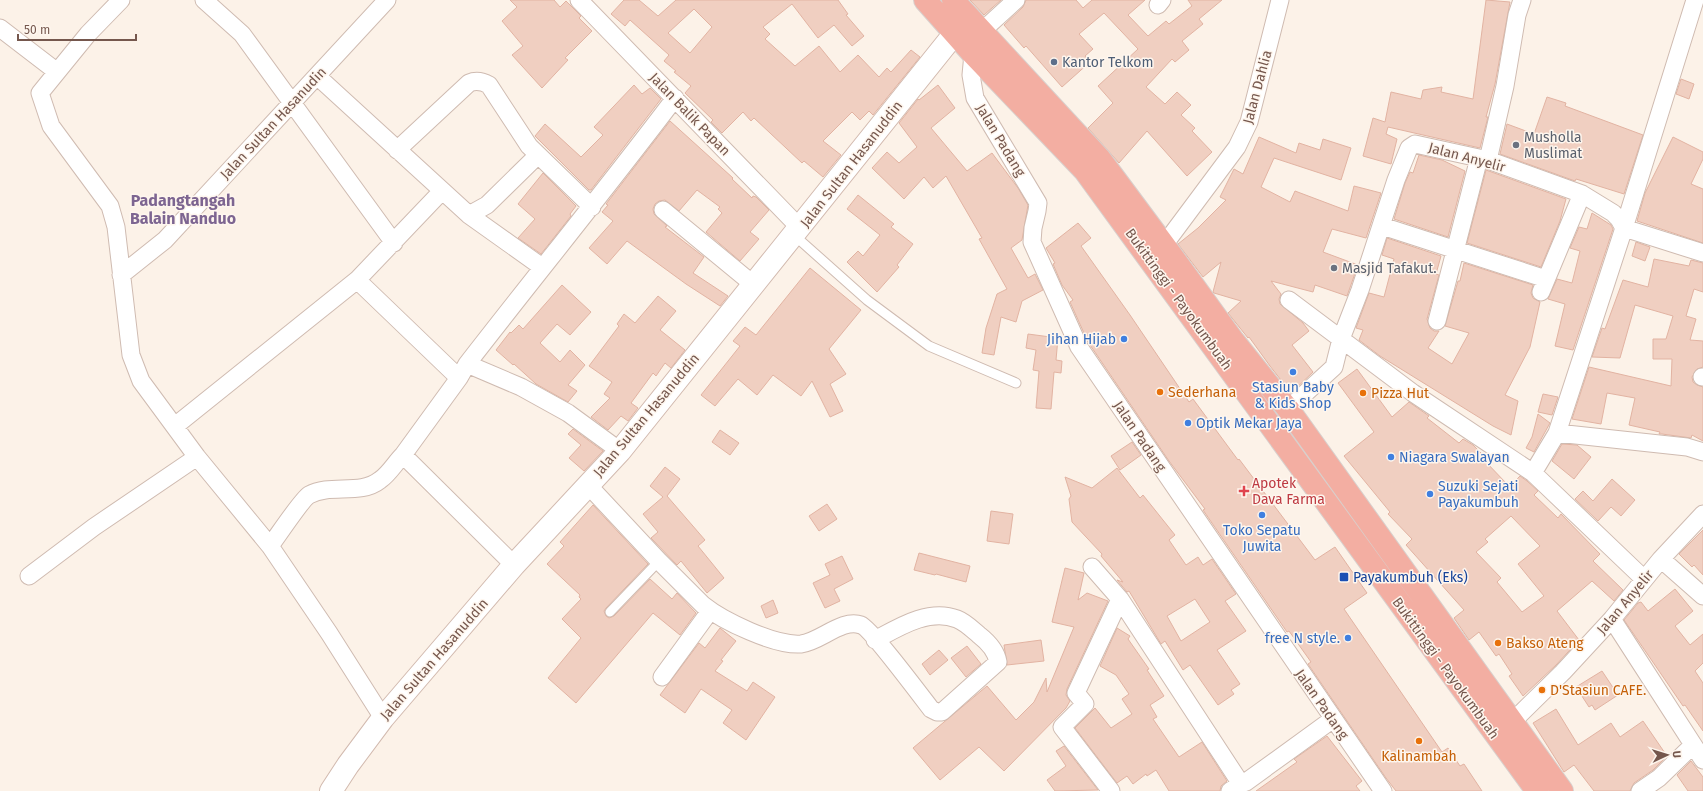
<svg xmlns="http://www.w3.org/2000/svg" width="1703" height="791" font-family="'Fira Sans',sans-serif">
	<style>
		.building { fill: #f0cfc1; stroke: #e2b3a2; fill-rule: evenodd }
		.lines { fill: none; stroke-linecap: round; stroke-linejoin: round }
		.lane-casing { stroke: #cfbbb1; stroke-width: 11 }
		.street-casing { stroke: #cfbbb1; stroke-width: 19 }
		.secondary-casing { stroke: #d2baaf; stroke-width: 24 }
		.highway-casing { stroke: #d8d0cd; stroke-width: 24 }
		.lane { stroke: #fff; stroke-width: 9 }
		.street { stroke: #fff; stroke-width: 17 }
		.secondary { stroke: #fff; stroke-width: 22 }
		.highway { stroke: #f3aea2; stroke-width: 22 }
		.service-dot { fill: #5c6f8a; stroke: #fef6ee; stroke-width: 1.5 }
		.worship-dot { fill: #6b7280; stroke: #fef6ee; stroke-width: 1.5 }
		.shop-dot { fill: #3f7fe0; stroke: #fef6ee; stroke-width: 1.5 }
		.food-dot { fill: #e8710a; stroke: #fef6ee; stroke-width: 1.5 }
		.health-dot { fill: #e0444e; stroke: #fef6ee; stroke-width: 1.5 }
		.transit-dot { fill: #1a4fb4; stroke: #fef6ee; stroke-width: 1.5 }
		.labels { text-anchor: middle; stroke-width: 3; stroke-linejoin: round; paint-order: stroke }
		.service-label { font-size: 14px; fill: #4e5e75; stroke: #fef6ee; text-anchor: start }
		.street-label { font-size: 14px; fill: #75574d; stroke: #fef6ee }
		.worship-label { font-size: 14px; fill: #5b616d; stroke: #fef6ee; text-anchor: start }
		.shop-label { font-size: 14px; fill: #366cbe; stroke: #fef6ee; text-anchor: start }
		.food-label { font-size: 14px; fill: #c56008; stroke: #fef6ee; text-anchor: start }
		.health-label { font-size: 14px; fill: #be3a42; stroke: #fef6ee; text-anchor: start }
		.transit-label { font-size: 14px; fill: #164399; stroke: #fef6ee; text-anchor: start }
		.quarter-label { font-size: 16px; font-weight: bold; fill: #7d6591; stroke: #fef6ee }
	</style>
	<rect width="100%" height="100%" fill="#fcf2e8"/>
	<path class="building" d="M510 0H554L560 7 566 1 581 16 579 18 592 31 565 58 568 60 542 88 512 55 523 46 502 21 517 7Z
		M624 0H639L658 16 676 0H838L848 14 846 15 864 36 852 46 834 25 818 38 792 4 763 27 770 34 765 39 795 66 819 46 840 72 858 55 879 77 887 68 891 72 911 50 920 57 873 115 869 111 860 120 852 112 823 141 841 155 823 177 804 161 802 163 754 118 751 121 743 112 722 133 711 122 713 120 685 93 691 86 674 72 676 71 664 61 669 55 630 20 625 26 611 14ZM694 9 712 27 690 53 668 33Z
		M970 0H1001L984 15Z
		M1026 0H1076L1083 8 1092 0H1145L1128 15 1148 36 1166 21 1169 24 1192 6 1188 0H1222L1199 19 1203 24 1182 41 1189 50 1175 62 1172 59 1146 87 1165 104 1177 92 1191 105 1181 115 1195 128 1192 131 1212 152 1187 176 1147 131 1119 163 1088 128 1113 103 1098 86 1138 49 1104 13 1079 34 1093 49 1085 56 1090 62 1062 87 1026 46 1024 48 1004 25 1023 7Z
		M1486 0 1510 2 1495 84 1486 117H1488L1480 148 1388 127 1386 134 1397 139 1391 164 1363 156 1373 118 1385 122 1391 92 1421 99 1423 90 1442 87 1441 92 1473 99Z
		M1681 79 1694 84 1689 99 1676 94Z
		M634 85 642 94 650 88 661 99 591 190H589L535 136 545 124 581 157 603 135 594 127Z
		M938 85 955 108 931 128 967 171 992 153 1018 188 1028 205 1022 240 1011 248 1028 278 1035 274 1043 290 1022 301 1016 322 1001 317 994 355 982 353 986 328 997 294 1007 289 979 239 982 238 946 176 933 188 924 177 904 199 872 168 887 152 899 163 917 147 899 123 918 99 919 100Z
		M1547 97 1566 103 1565 106 1643 135 1624 194 1576 179 1575 181 1500 154 1507 124 1534 134Z
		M670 121 733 178 732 179 752 198 753 196 756 197 769 210 750 232 759 239 740 261 706 232 722 213 718 209 720 207 697 190 679 211 665 200 659 201 655 204 653 209 654 214 667 226 665 227 704 257 693 273 728 296 720 306 686 284 627 241 607 264 589 248 613 221 602 212 608 205 606 204Z
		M1259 137 1296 153 1299 143 1320 150 1323 139 1351 148 1341 180 1274 158 1261 187 1290 202 1295 191 1348 211 1354 186 1381 193 1366 238 1332 229 1323 252 1358 265 1347 296 1315 285 1313 292 1271 281 1281 294 1279 299 1280 304 1303 323 1309 331 1292 345 1313 372 1291 393 1270 366 1249 337 1248 338 1228 313 1241 301 1214 293 1213 292 1221 262 1203 277 1178 244 1198 228 1226 200 1220 197 1234 169 1243 174Z
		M1673 137 1703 152V159L1691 184 1703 189V243L1637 221 1645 193Z
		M1419 155 1442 160 1465 171 1448 237 1394 219 1405 183 1410 172 1413 173Z
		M1486 170 1566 199 1560 221 1541 267 1467 243Z
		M543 173 576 206 570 214 571 216 541 254 518 238 535 219 518 204Z
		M858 195 894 224 891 227 913 244 897 265 899 267 877 292 847 262 858 251 863 256 880 235 847 209Z
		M1592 213 1611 225 1613 229 1573 350 1555 346 1565 304 1548 299 1557 279 1572 283 1580 251 1570 248 1579 227 1587 229Z
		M1078 223 1091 238 1081 246 1130 315 1189 402 1193 399 1238 460 1239 459 1315 560 1335 547 1367 593 1344 609 1442 752 1448 748 1460 766 1464 764 1482 791H1396L1386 778 1308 664 1311 662 1289 631 1287 632 1203 510 1205 509 1169 461 1088 342 1070 302 1073 300 1062 285 1053 264 1055 263 1046 248Z
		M1387 238 1441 256 1436 274 1439 275 1427 319 1430 328 1434 331H1439L1428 348 1452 364 1469 333 1445 326 1458 281H1460L1464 263 1533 285 1531 293 1533 298 1540 302 1530 347 1505 395 1518 401 1511 435 1493 426 1380 356 1359 340 1363 330 1356 328 1369 293 1384 297 1394 259 1382 255Z
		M1636 242 1650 247 1645 261 1632 256Z
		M1654 259 1689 266 1691 260 1703 263V292L1694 289 1686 316 1696 319 1690 340 1703 341V367L1697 369 1692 377 1693 382 1697 385 1703 387V441L1692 435 1691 438 1662 434H1659L1660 432 1629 425 1635 398 1607 393 1601 424 1572 419 1589 367 1671 386 1672 359H1653V339H1666L1673 316 1635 305 1620 358 1592 357 1602 328 1605 329 1623 280 1648 287Z
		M810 268 861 310 829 349 846 374 830 384 843 411 830 417 812 381 801 396 773 375 757 395 738 379 715 406 701 395 740 346 733 341 745 327 756 335Z
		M562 285 591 312 570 335 557 324 540 343 560 362 570 350 585 365 568 385 577 391 568 402 536 384 514 364 513 365 496 350 510 332 511 333 519 325 523 329Z
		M658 296 676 311 660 330 685 350 671 368 665 363 656 376 653 373 631 403 638 408 628 421 621 416 608 430 591 417 610 398 604 394 612 382 589 366 619 326 617 324 624 314 635 323Z
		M1028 334 1058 338 1056 360 1062 361 1061 373 1054 372 1051 409 1036 408 1039 371 1033 370 1036 350 1026 348Z
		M1357 369 1392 417 1409 402 1429 416 1427 418 1459 443 1463 439 1473 445 1487 459 1485 461 1506 483 1507 482 1511 485 1520 476 1527 481 1538 491 1534 495 1558 518 1561 514 1600 554 1593 561 1623 590 1614 601 1592 581 1557 611 1579 640 1556 665 1523 696 1509 676 1512 674 1499 654 1496 656 1479 632 1469 640 1454 618 1464 610 1406 545 1412 539 1388 514 1390 512 1344 456 1374 432 1338 383ZM1511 516 1540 546 1518 564 1544 596 1522 612 1497 582 1501 578 1476 552 1488 542 1485 539Z
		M1543 394 1558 397 1552 415 1538 412Z
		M1538 414 1550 423 1534 452 1526 448 1532 437Z
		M573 429 603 451 584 471 569 458 581 445 568 434Z
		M720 430 739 443 730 455 712 442Z
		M1132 442 1141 455 1120 470 1111 456Z
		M1562 444 1577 445 1591 457 1574 479 1552 461Z
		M665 467 680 479 667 496 705 540 698 546 724 578 707 593 681 561 677 565 651 538 658 532 643 514 663 497 650 486Z
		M1117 468 1140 498 1143 495 1175 535 1169 540 1186 565 1198 557 1203 565 1212 559 1236 594 1225 601 1246 631 1217 650 1240 684 1231 690 1234 694 1218 705 1190 665 1183 670 1165 641 1161 644 1129 591 1127 592 1117 580 1123 582 1101 556 1102 554 1072 522 1069 499 1071 496 1065 477 1092 488ZM1195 599 1210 622 1181 641 1167 616Z
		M1612 479 1635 500 1621 516 1611 507 1598 521 1575 499 1583 491 1593 501Z
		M827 504 837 519 819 531 809 516Z
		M593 505 648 564 606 608 604 611 606 616 609 618 614 616 650 579 672 599 677 593 696 613 680 635 653 613 576 703 548 678 581 638 562 619 581 599 579 597 580 595 547 564 564 546 560 542Z
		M991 511 1013 514 1009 544 987 541Z
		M1703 530V575L1694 565 1692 567 1679 554Z
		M919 553 970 566 966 582 936 574 935 575 914 570Z
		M842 556 853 579 834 589 840 601 825 608 813 583 830 575 825 564Z
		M1065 568 1084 573 1078 600 1087 593 1108 601 1067 689 1066 695 1070 701 1066 708 1004 771 979 747 940 780 913 748 987 686 1016 720 1034 702 1046 678 1047 692 1074 627 1052 622Z
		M1675 589 1693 611 1675 626 1690 645 1703 634V663L1695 671 1703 683V731L1685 705 1683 706 1624 620 1638 603 1641 602 1648 611Z
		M773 600 778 613 766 618 761 606Z
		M720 628 736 641 721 660 723 661 715 671 747 691 753 682 775 697 746 740 723 723 732 710 701 689 685 713 660 695 699 643 705 648Z
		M1117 628 1130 636 1128 639 1149 669 1147 670 1164 696 1150 705 1157 717 1153 719 1179 757 1202 742 1227 781 1221 786 1220 791H1169L1156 770 1147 776 1146 774 1133 784 1127 776 1117 783 1075 728 1095 708 1111 728 1132 714 1122 699 1129 694 1116 675 1100 666Z
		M1041 640 1044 661 1007 665 1004 645Z
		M967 646 981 664 966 677 951 658Z
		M939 650 948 660 930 675 922 664Z
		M1602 671 1618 695 1595 710 1592 705 1589 707 1576 687Z
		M1556 709 1578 745 1611 723 1620 737 1643 721 1667 756 1653 770 1634 783 1630 791H1594L1574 765 1564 772 1533 723Z
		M1327 736 1362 781 1356 786 1360 791H1256L1297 762 1294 759Z
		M1064 746 1098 790 1055 791 1047 780 1066 766 1056 751Z
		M1691 761 1703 777V791H1688L1677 775Z"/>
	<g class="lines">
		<defs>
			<path id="lane" d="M794 235 867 300 929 346 1016 383
				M610 612 659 561"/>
			<path id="street" d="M121 0 88 34 40 93 51 126 110 206 116 227 131 355 141 381 197 457 270 546 329 633 383 718
				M204 0 242 34 394 243
				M579 0 800 228
				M1158 5 1162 0
				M0 28 56 71
				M982 31 1016 0
				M973 54 971 75 975 98 1038 203 1037 211 1033 228 1032 242 1079 347 1383 791
				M317 76 469 215 542 267
				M397 150 469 83C476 80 482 81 489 85L529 146 592 207
				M1488 160 1505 86 1517 15 1522 0
				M663 210 754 285
				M469 215 487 205 538 155
				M1382 226 1546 279
				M1164 245 1237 147 1249 122 1280 0
				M121 275 165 240 387 0
				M357 280 459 378 403 455 514 565
				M1541 292 1582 194
				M1289 300 1413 393 1533 473 1644 579
				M1437 321 1479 158
				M467 364 521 387 568 413 620 451
				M1702 377H1703
				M459 378 467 364C536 275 607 188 675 98
				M1288 409 1334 367 1341 339 1360 290 1396 180 1409 148 1415 144 1488 160 1582 194 1613 213 1619 219 1624 228 1703 253
				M175 426 357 280 441 192
				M1557 433 1687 447 1703 452
				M1533 473 1557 433 1624 228 1695 0
				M588 485 659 561 703 605C723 621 775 646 801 644 820 642 842 618 861 625 870 628 921 696 931 709L937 712H942L998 662C996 650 988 642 979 635 972 629 965 622 957 619 929 608 899 627 875 640
				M270 546C277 537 302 499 309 495 331 483 360 496 380 480 389 474 395 463 403 455
				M1661 559 1703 596
				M1092 567 1120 599 1241 784
				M29 576 94 527 197 457
				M1612 619 1703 760
				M662 677 710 611
				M1512 722 1563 672 1612 619 1661 559 1703 514
				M1111 791 1062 727 1085 704 1076 693 1120 599
				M1230 791 1241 784 1246 782 1333 719
				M1640 791 1659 778 1693 745"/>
			<path id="secondary" d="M331 791 348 765 383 718 514 565 620 451 955 33"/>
			<path id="highway" d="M925 0 973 54 1085 171 1537 791
				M953 0 1100 159 1164 245 1232 339 1288 409 1562 791"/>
		</defs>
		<use href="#lane" class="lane-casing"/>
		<use href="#street" class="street-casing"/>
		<use href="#secondary" class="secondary-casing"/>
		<use href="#highway" class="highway-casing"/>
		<use href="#lane" class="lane"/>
		<use href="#street" class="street"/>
		<use href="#secondary" class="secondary"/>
		<use href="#highway" class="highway"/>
	</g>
	<circle class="service-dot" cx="1054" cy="62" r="4"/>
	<g class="worship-dot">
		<circle cx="1516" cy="145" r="4"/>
		<circle cx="1334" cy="268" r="4"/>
	</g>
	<g class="shop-dot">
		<circle cx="1124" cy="339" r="4"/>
		<circle cx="1293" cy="372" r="4"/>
		<circle cx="1188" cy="423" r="4"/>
		<circle cx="1391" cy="457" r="4"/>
		<circle cx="1430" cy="494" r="4"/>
		<circle cx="1262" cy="515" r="4"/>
		<circle cx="1348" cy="638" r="4"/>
	</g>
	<g class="food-dot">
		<circle cx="1160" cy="392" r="4"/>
		<circle cx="1363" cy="393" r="4"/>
		<circle cx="1498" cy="643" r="4"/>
		<circle cx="1542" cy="690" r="4"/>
		<circle cx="1419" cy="741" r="4"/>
	</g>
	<path class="health-dot" d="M1242 485h4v4h4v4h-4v4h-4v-4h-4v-4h4z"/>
	<rect class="transit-dot" x="1339" y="572" width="10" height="10" rx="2"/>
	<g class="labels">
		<g class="service-label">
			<text x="1062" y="67">Kantor Telkom</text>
		</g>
		<g class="street-label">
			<text transform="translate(1257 87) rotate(-75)" y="5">Jalan Dahlia</text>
			<text transform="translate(690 114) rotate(46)" y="5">Jalan Balik Papan</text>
			<text transform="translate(273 123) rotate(-47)" y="5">Jalan Sultan Hasanudin</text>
			<text transform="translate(1001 140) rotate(59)" y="5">Jalan Padang</text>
			<text transform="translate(1467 157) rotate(15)" y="5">Jalan Anyelir</text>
			<text transform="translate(851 164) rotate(-52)" y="5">Jalan Sultan Hasanuddin</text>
			<text transform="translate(1179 299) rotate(54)" y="5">Bukittinggi - Payokumbuah</text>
			<text transform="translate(646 415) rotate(-50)" y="5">Jalan Sultan Hasanuddin</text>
			<text transform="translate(1140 436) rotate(56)" y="5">Jalan Padang</text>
			<text transform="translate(1625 602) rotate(-50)" y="5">Jalan Anyelir</text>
			<text transform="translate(434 659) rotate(-49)" y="5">Jalan Sultan Hasanuddin</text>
			<text transform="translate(1446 668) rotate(54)" y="5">Bukittinggi - Payokumbuah</text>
			<text transform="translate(1322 704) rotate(55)" y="5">Jalan Padang</text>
		</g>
		<g class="worship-label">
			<text x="1524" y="142">Musholla<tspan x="1524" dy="16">Muslimat</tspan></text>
			<text x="1342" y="273">Masjid Tafakut.</text>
		</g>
		<g class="shop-label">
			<text x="1116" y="344" text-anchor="end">Jihan Hijab</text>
			<text x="1293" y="392" text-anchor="middle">Stasiun Baby<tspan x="1293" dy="16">&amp; Kids Shop</tspan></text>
			<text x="1196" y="428">Optik Mekar Jaya</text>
			<text x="1399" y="462">Niagara Swalayan</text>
			<text x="1438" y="491">Suzuki Sejati<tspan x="1438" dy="16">Payakumbuh</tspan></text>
			<text x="1262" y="535" text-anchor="middle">Toko Sepatu<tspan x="1262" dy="16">Juwita</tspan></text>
			<text x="1340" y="643" text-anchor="end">free N style.</text>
		</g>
		<g class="food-label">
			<text x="1168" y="397">Sederhana</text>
			<text x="1371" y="398">Pizza Hut</text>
			<text x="1506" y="648">Bakso Ateng</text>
			<text x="1550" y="695">D'Stasiun CAFE.</text>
			<text x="1419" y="761" text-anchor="middle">Kalinambah</text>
		</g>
		<g class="health-label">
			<text x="1252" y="488">Apotek<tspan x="1252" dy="16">Dava Farma</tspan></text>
		</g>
		<g class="transit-label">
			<text x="1353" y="582">Payakumbuh (Eks)</text>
		</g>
		<g class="quarter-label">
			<text x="183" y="206">Padangtangah<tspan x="183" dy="18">Balain Nanduo</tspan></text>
		</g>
	</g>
	<g transform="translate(1667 755) rotate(86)" stroke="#fef6ee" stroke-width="3" paint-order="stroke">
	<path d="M0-3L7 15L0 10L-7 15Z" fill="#75574d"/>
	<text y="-6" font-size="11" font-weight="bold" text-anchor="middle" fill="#75574d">U</text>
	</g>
	<path d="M18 34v6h118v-6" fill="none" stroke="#75574d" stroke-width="2"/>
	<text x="24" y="34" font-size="12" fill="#75574d" stroke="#fef6ee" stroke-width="3" paint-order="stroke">50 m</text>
</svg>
